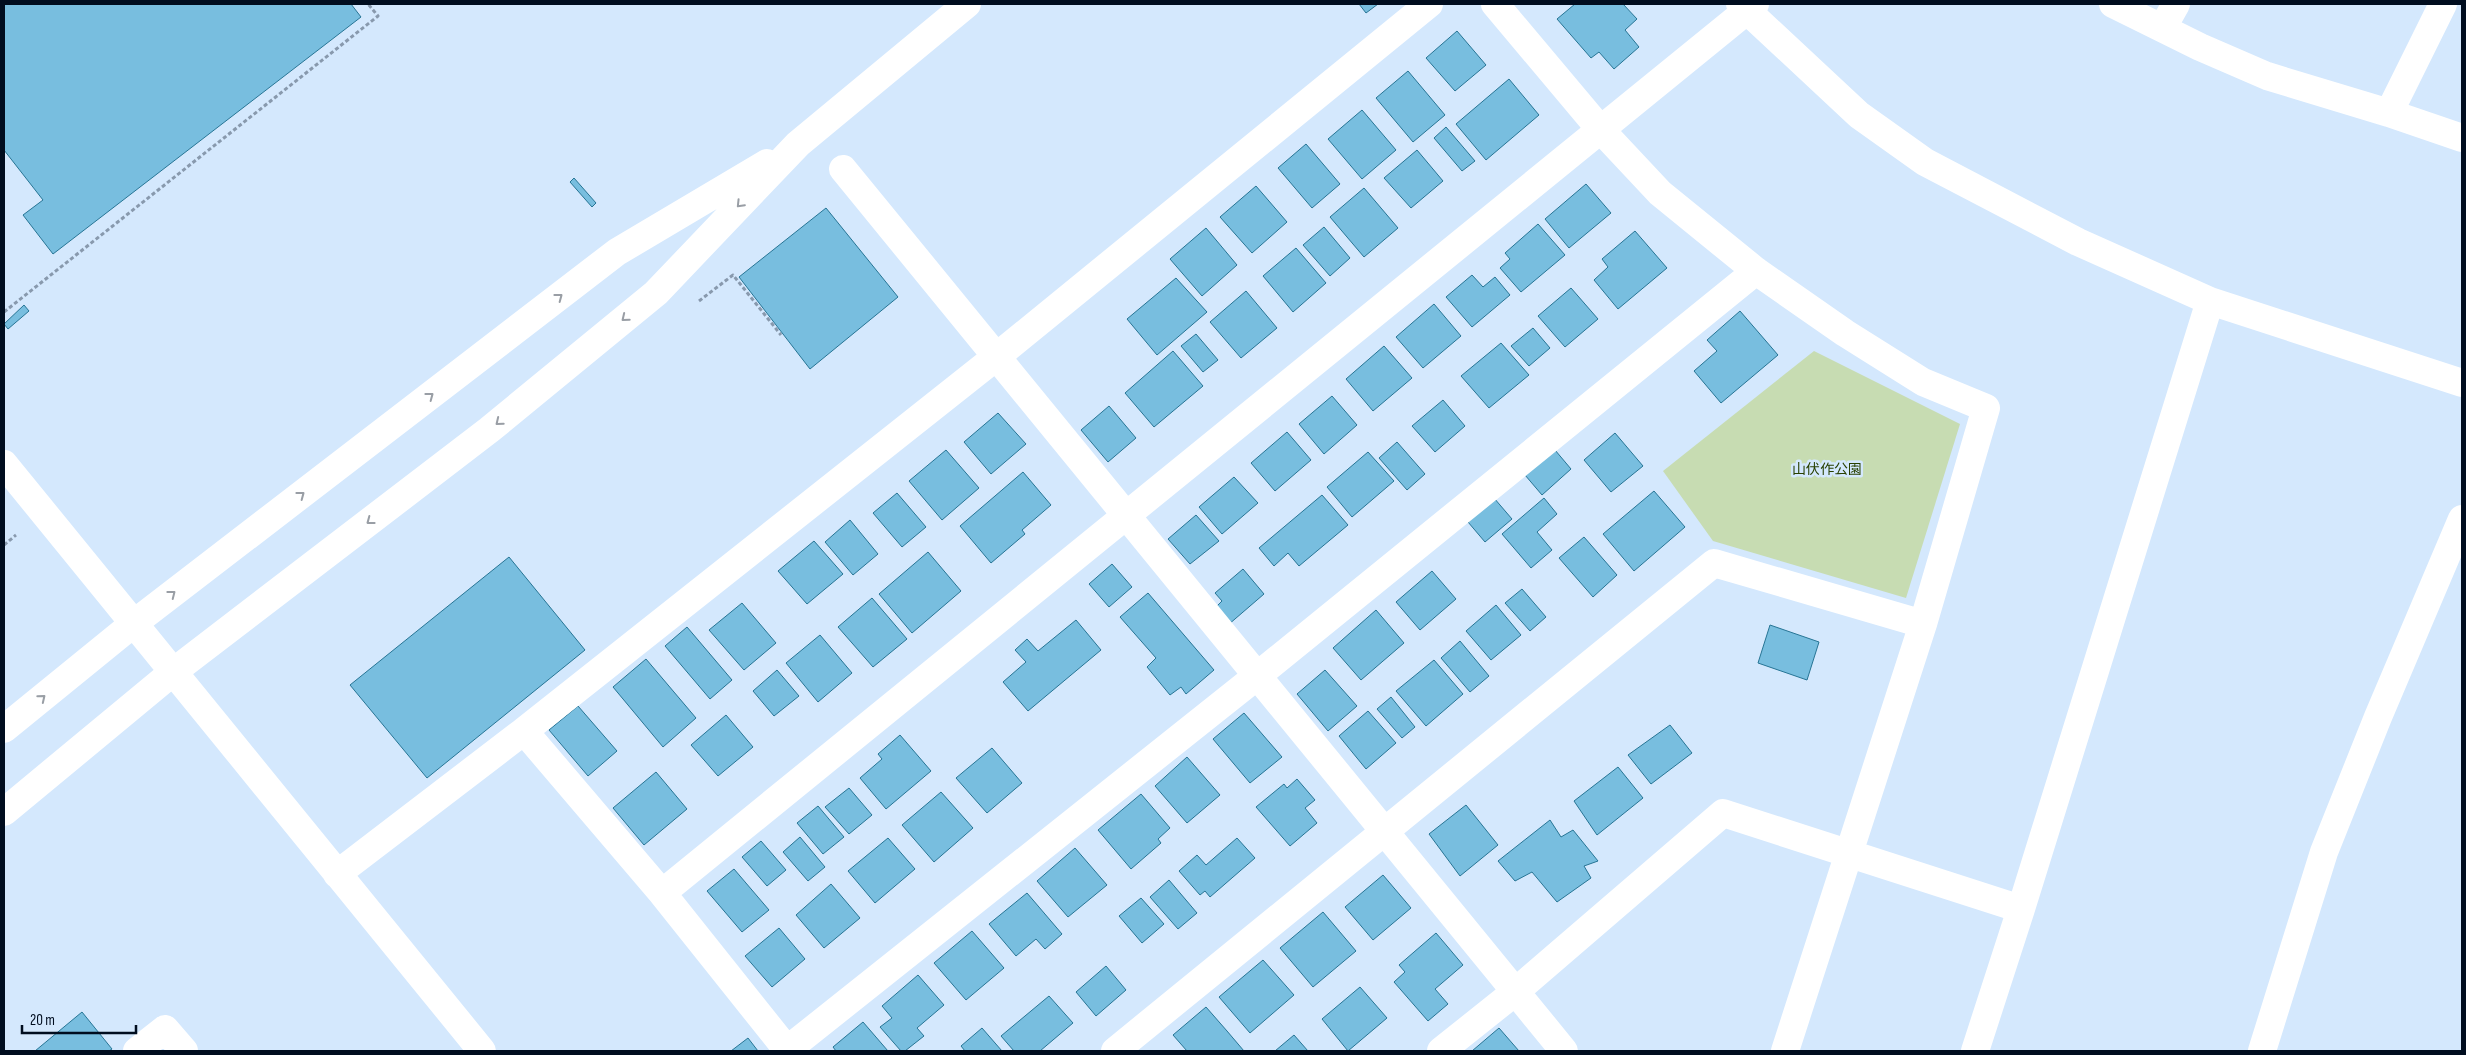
<svg xmlns="http://www.w3.org/2000/svg" width="2466" height="1055" font-family="'Sofia Sans Condensed','Noto Sans JP',sans-serif">
	<style>
		.green { fill: #c7dcb2 }
		.building { fill: #78bedf; stroke: #277595 }
		.lines { fill: none; stroke-linecap: round; stroke-linejoin: round }
		.path { stroke: #8899ad; stroke-width: 3; stroke-dasharray: 4 2.5; stroke-linecap: butt }
		.minor { stroke: #fff; stroke-width: 28 }
		.oneway { stroke: #999ea5 }
		.labels { text-anchor: middle; stroke-width: 5; stroke-linejoin: round; paint-order: stroke }
		.park-label { font-size: 14px; fill: #284000; stroke: #d4e8fd }
	</style>
	<rect width="100%" height="100%" fill="#d4e8fd"/>
	<path class="green" d="M1814 351 1960 424 1906 598 1713 541 1663 471Z"/>
	<path class="building" d="M4 4H351L361 17 53 254 23 215 43 200 4 150Z
		M1359 4H1378L1366 13Z
		M1575 4H1623L1637 19 1625 30 1639 47 1614 69 1599 52 1591 58 1557 19Z
		M1457 31 1486 65 1455 91 1426 58Z
		M1408 71 1445 115 1413 142 1376 98Z
		M1509 79 1539 115 1486 160 1456 124Z
		M1362 110 1396 150 1362 179 1328 139Z
		M1446 127 1475 161 1462 171 1434 138Z
		M1306 144 1340 184 1312 208 1278 168Z
		M1417 150 1443 181 1411 208 1384 178Z
		M574 178 596 203 592 207 570 182Z
		M1586 184 1611 213 1569 248 1545 219Z
		M1256 186 1287 222 1252 253 1220 217Z
		M1364 188 1398 228 1364 257 1330 217Z
		M826 208 898 297 810 369 739 277Z
		M1538 224 1565 255 1521 292 1500 268 1510 259 1505 253Z
		M1324 227 1350 258 1330 276 1303 245Z
		M1206 228 1237 265 1202 296 1170 259Z
		M1635 231 1667 268 1618 309 1594 280 1608 267 1602 259Z
		M1296 248 1326 283 1293 312 1263 276Z
		M1472 275 1483 287 1495 277 1510 295 1472 327 1446 297Z
		M1176 278 1207 312 1157 355 1127 319Z
		M1571 288 1598 319 1565 347 1538 316Z
		M1246 291 1277 328 1241 358 1210 322Z
		M1434 304 1461 336 1423 368 1396 337Z
		M24 305 29 311 8 329 4 324Z
		M1740 311 1778 355 1721 403 1694 371 1717 351 1707 340Z
		M1533 328 1550 348 1529 366 1511 346Z
		M1196 334 1218 360 1203 372 1181 346Z
		M1501 343 1529 375 1489 408 1461 376Z
		M1384 346 1412 378 1373 411 1346 379Z
		M1173 351 1203 386 1154 427 1125 393Z
		M1332 396 1357 425 1324 454 1299 424Z
		M1443 400 1465 426 1435 452 1412 426Z
		M1109 406 1136 438 1108 462 1081 430Z
		M998 413 1026 444 991 474 964 442Z
		M1287 432 1311 460 1275 491 1251 463Z
		M1615 433 1643 466 1611 492 1584 460Z
		M1397 442 1425 474 1407 490 1379 458Z
		M946 450 979 488 942 520 909 481Z
		M1555 450 1571 469 1542 495 1525 475Z
		M1368 452 1394 481 1352 517 1327 487Z
		M1023 472 1051 505 1022 530 1025 534 991 563 960 526Z
		M1234 477 1258 503 1222 534 1199 507Z
		M1654 491 1685 527 1634 571 1603 534Z
		M897 493 926 527 902 547 873 513Z
		M1322 495 1348 525 1299 566 1288 553 1274 566 1259 548Z
		M1494 498 1512 519 1485 542 1468 522Z
		M1544 498 1557 514 1537 532 1552 550 1531 568 1502 534Z
		M1196 515 1219 541 1190 564 1168 539Z
		M850 520 878 554 853 575 825 542Z
		M1584 537 1617 575 1593 597 1559 558Z
		M814 541 843 574 807 604 778 571Z
		M928 552 961 591 912 633 879 594Z
		M509 557 585 650 427 778 350 685Z
		M1112 564 1132 587 1109 607 1089 584Z
		M1243 569 1264 594 1228 625 1214 609 1222 601 1215 593Z
		M1432 571 1456 599 1420 630 1396 602Z
		M1522 589 1546 617 1530 631 1505 603Z
		M1148 593 1214 670 1186 694 1181 687 1170 695 1147 667 1156 658 1120 617Z
		M872 598 907 639 873 667 838 627Z
		M742 603 776 643 744 670 709 630Z
		M1496 605 1521 635 1491 660 1466 631Z
		M1376 610 1404 643 1361 680 1333 648Z
		M1076 620 1101 650 1028 711 1003 682 1026 662 1015 650 1027 639 1038 651Z
		M1770 625 1819 642 1807 680 1758 663Z
		M687 627 732 680 710 699 665 646Z
		M820 635 852 673 818 702 786 663Z
		M1460 641 1489 676 1470 692 1441 658Z
		M646 659 696 718 663 747 613 687Z
		M1434 660 1463 694 1426 726 1396 691Z
		M777 670 799 696 774 716 753 691Z
		M1325 670 1357 706 1328 731 1297 694Z
		M1391 697 1415 727 1402 738 1377 709Z
		M578 706 617 751 588 776 549 730Z
		M1368 711 1396 743 1366 769 1339 736Z
		M1244 713 1282 757 1250 783 1213 739Z
		M726 715 753 747 718 776 691 745Z
		M1670 725 1692 753 1651 784 1628 755Z
		M900 735 931 771 886 809 860 778 882 759 878 754Z
		M992 748 1022 783 987 813 956 778Z
		M1187 757 1220 795 1187 823 1155 786Z
		M1618 767 1643 798 1597 835 1574 801Z
		M656 772 687 809 644 845 613 808Z
		M1297 779 1315 800 1305 808 1317 823 1290 846 1256 807 1284 784 1287 788Z
		M849 788 872 815 849 834 825 807Z
		M941 792 973 828 934 862 902 825Z
		M1141 794 1170 828 1158 839 1161 843 1131 869 1098 830Z
		M1466 805 1498 845 1460 876 1429 834Z
		M818 806 844 837 823 854 797 823Z
		M1550 820 1561 837 1573 830 1598 861 1584 866 1591 878 1557 902 1532 872 1515 881 1498 861Z
		M800 837 825 867 808 881 783 852Z
		M888 838 915 869 875 903 848 871Z
		M1237 838 1255 858 1210 897 1205 891 1200 895 1179 871 1197 855 1206 865Z
		M761 841 786 870 767 886 742 857Z
		M1075 848 1107 885 1068 917 1037 881Z
		M734 869 769 910 742 932 707 891Z
		M1383 875 1411 908 1373 940 1345 907Z
		M1169 880 1197 913 1178 929 1150 897Z
		M831 884 860 918 824 948 796 915Z
		M1027 893 1062 934 1045 949 1036 939 1016 956 989 924Z
		M1141 898 1164 924 1142 943 1119 916Z
		M1323 912 1356 951 1313 987 1280 948Z
		M779 928 805 959 772 987 745 956Z
		M972 931 1004 968 966 1000 934 963Z
		M1436 933 1463 965 1435 989 1448 1004 1428 1021 1394 982 1405 972 1399 965Z
		M1263 960 1294 995 1250 1033 1219 997Z
		M1106 966 1126 990 1096 1016 1076 992Z
		M918 975 944 1005 917 1028 924 1036 905 1051H901L880 1027 892 1018 882 1006Z
		M1360 987 1387 1018 1348 1051 1322 1019Z
		M1049 996 1073 1023 1040 1051H1014L1001 1036Z
		M1206 1007 1227 1031 1244 1051H1187L1173 1035Z
		M82 1012 112 1049 109 1051H35Z
		M863 1022 888 1051H836L833 1047Z
		M982 1028 1002 1051H965L961 1046Z
		M1499 1028 1519 1051H1472Z
		M1294 1035 1308 1051H1275Z
		M748 1038 758 1051H731Z"/>
	<g class="lines">
		<path class="path" d="M699 301 733 275 781 335
			M4 312 378 16 368 4
			M4 545 16 535"/>
		<path class="minor" d="M1495 4 1600 129 1660 193 1756 271 1845 333 1923 382 1986 408 1923 624 1785 1051
			M1740 4 1859 115 1925 162 2078 242 2210 301 2462 383
			M2113 4 2200 47 2267 76 2389 113 2462 138
			M2163 27 2176 4
			M2389 113 2443 4
			M843 169 1564 1051
			M4 464 482 1051
			M4 729 133 624 617 252 767 163
			M4 812 173 672 489 430 656 293 798 144 967 4
			M337 874 524 731
			M662 893 1755 4
			M787 1050 1257 676 1756 271
			M137 1051 165 1029 184 1051
			M788 1051 662 893 524 731 996 357 1429 4
			M1115 1051 1714 563 1923 624
			M1441 1051 1515 992 1723 813 2021 909
			M1975 1051 2021 909 2210 301
			M2262 1051 2324 852 2378 717 2462 519"/>
	</g>
	<defs><path id="oneway-chevron" d="M-2-3.5L2.5 0L-2 3.5" fill="none" stroke-width="1.6" stroke-linecap="round" stroke-linejoin="round" transform="scale(1.25)"/></defs>
	<g class="oneway">
		<use href="#oneway-chevron" transform="translate(740 204) rotate(134)"/>
		<use href="#oneway-chevron" transform="translate(559 297) rotate(-37)"/>
		<use href="#oneway-chevron" transform="translate(625 318) rotate(141)"/>
		<use href="#oneway-chevron" transform="translate(430 396) rotate(-37)"/>
		<use href="#oneway-chevron" transform="translate(499 422) rotate(141)"/>
		<use href="#oneway-chevron" transform="translate(301 495) rotate(-37)"/>
		<use href="#oneway-chevron" transform="translate(370 521) rotate(143)"/>
		<use href="#oneway-chevron" transform="translate(172 594) rotate(-38)"/>
		<use href="#oneway-chevron" transform="translate(42 698) rotate(-39)"/>
	</g>
	<g class="labels">
		<g class="park-label">
			<text x="1827" y="474">山伏作公園</text>
		</g>
	</g>
	<rect width="2466" height="1055" fill="none" stroke="#000d1f" stroke-width="10"/>
	<path d="M22 1025v8h114v-8" fill="none" stroke="#000d1f" stroke-width="2.5"/>
	<text x="30" y="1025" font-size="15" fill="#000d1f" stroke="#d4e8fd" stroke-width="4" paint-order="stroke">20 m</text>
</svg>
